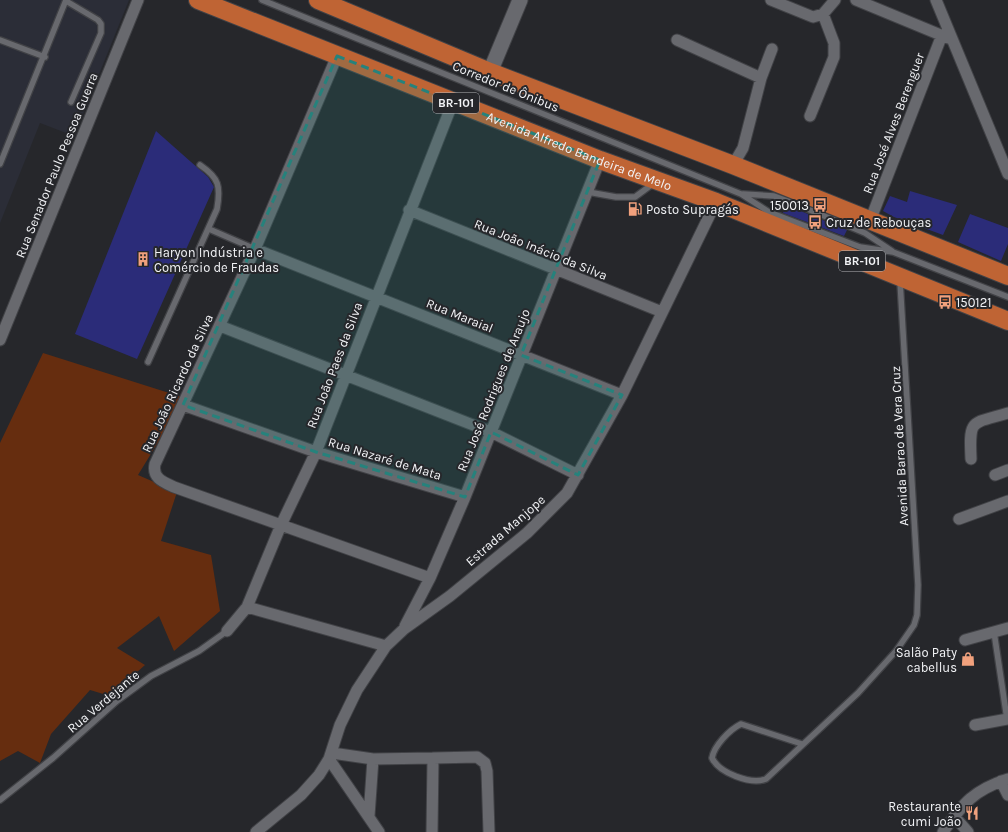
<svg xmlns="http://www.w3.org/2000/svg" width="1008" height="832" font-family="Karla,sans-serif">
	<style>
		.built { fill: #2b2d37 }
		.green { fill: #662d0f }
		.building { fill: #2b2c79 }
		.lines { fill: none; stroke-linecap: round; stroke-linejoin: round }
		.service-casing { stroke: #414246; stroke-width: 8 }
		.minor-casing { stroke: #414246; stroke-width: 13 }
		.secondary-casing { stroke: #414246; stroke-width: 17 }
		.trunk-casing { stroke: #414246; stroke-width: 20 }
		.service { stroke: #68696e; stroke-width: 5.5 }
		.minor { stroke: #68696e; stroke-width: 11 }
		.secondary { stroke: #68696e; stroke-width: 15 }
		.trunk { stroke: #bf6434; stroke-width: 18 }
		.marked { fill: #26827c; fill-opacity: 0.2; stroke: #26827c; stroke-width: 3; stroke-dasharray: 8 5; stroke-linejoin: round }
		.labels { text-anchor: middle; stroke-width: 4; stroke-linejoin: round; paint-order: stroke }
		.shield { fill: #26272b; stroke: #b5b6b9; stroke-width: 1 }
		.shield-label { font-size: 12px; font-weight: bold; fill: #f2f3f6 }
		.street-label { font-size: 13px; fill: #f2f3f6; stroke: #26272b }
		.poi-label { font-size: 13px; fill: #f2f3f6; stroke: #26272b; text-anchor: start }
	</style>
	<rect width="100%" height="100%" fill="#26272b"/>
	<path class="built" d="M0 0H129L74 136 40 123 0 223Z"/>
	<path class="green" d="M43 353 185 398 138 475 177 492 161 541 211 555 220 611 174 651 159 616 117 648 145 665 110 696 90 690 51 734 40 763 18 751 0 761V443Z"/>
	<path class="building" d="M156 131 208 177 214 187 137 359 75 334Z
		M910 191 957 205 943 235 894 217 883 211 890 196 907 202Z
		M786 205 847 230 844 236 783 213Z
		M970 214 1008 228V244L1001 261 958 242Z"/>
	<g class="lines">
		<defs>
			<path id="service" d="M262 0 741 194 769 212 860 247 893 252 1008 297
				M66 1 98 20 101 24V33L71 102
				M0 40 45 57
				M0 164 66 0
				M588 192 616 197H635L654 183
				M743 194 774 196 793 203 865 233 892 251
				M209 229 255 249
				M148 362 217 209C221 186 219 178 200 165
				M994 632 1007 719
				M802 744 741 724C729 730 714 746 712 758 719 773 751 785 766 779L858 693 896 651 914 625 917 615 918 585 900 281
				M0 800 53 758 117 701 151 676 199 651 227 631"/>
			<path id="minor" d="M771 0 813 17 823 14 835 0
				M856 0 948 38
				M936 0 1008 174
				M677 40 761 78
				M337 56 255 249 155 464C152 478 163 482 174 487L430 578
				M810 116 834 57V43L823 14
				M733 165 743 148 761 78 772 49
				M409 210 662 312
				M870 221 942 35
				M255 249 622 395
				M220 326 491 432 578 475
				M0 340 138 0
				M183 405 316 452 465 497
				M971 459C969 418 971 424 1008 413
				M995 475 1008 470
				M959 519 1008 501
				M247 607 386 646
				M405 626 430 578 465 497 600 160
				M227 631 247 607 281 525 316 452 453 102
				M965 640 1008 628
				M975 725 1008 719
				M332 753 373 759 433 758 432 832
				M433 758 477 757 485 763 487 771 489 832
				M329 759 379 832
				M1001 781 1008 795
				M369 816 373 759
				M954 816 968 832
				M256 832 301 795 319 775 329 759 340 725 357 690 386 646 404 629 450 596 527 533 567 493 622 395 716 202
				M943 832C963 803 974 790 1008 779"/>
			<path id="secondary" d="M490 72 520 0"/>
			<g id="trunk">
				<path id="s1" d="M198 0 600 160 716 202 1008 321"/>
				<path d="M318 0 490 72 733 165 1008 276"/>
			</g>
		</defs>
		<use href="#service" class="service-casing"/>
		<use href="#minor" class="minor-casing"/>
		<use href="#secondary" class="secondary-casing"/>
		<use href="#trunk" class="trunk-casing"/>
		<use href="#service" class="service"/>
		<use href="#minor" class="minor"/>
		<use href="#secondary" class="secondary"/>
		<use href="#trunk" class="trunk"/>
	</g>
	<path class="marked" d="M337 56 600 160 521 355 622 395 578 475 491 432 465 497 316 452 183 405Z"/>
	<defs>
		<symbol id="bus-bare" viewBox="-9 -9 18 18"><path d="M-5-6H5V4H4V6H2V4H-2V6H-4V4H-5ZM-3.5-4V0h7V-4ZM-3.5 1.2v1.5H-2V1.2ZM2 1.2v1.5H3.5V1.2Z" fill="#f1a17d" stroke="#26272b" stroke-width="2.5" paint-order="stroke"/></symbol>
		<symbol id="fuel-bare" viewBox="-9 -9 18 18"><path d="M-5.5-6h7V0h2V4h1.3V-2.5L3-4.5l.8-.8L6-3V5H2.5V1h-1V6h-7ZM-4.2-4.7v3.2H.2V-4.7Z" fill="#f1a17d" stroke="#26272b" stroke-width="2.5" paint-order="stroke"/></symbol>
		<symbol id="building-bare" viewBox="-9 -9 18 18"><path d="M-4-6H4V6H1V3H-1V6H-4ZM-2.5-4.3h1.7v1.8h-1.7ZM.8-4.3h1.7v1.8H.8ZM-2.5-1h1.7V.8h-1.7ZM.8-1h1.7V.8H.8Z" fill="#f1a17d" stroke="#26272b" stroke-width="2.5" paint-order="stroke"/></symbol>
		<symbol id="shop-bare" viewBox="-9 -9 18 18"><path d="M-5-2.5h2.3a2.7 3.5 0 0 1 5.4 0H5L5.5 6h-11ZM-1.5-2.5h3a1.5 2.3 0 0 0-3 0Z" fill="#f1a17d" stroke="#26272b" stroke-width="2.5" paint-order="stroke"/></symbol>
		<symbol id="restaurant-bare" viewBox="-9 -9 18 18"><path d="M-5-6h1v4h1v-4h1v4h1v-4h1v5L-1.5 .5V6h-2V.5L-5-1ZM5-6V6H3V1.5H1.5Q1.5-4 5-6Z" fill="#f1a17d" stroke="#26272b" stroke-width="2.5" paint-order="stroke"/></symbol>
	</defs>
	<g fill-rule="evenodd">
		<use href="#bus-bare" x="810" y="195" width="20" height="20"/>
		<use href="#fuel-bare" x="625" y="199" width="20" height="20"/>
		<use href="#bus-bare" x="805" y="212" width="20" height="20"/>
		<use href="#building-bare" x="133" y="249" width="20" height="20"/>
		<use href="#bus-bare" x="935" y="292" width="20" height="20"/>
		<use href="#shop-bare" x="958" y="649" width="20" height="20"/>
		<use href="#restaurant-bare" x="962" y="803" width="20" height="20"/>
	</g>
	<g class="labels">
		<g class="shield">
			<rect x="433" y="93" width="46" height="20" rx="3"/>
			<rect x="839" y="251" width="46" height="20" rx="3"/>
		</g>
		<g class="shield-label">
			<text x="456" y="107">BR-101</text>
			<text x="862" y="265">BR-101</text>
		</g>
		<g class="street-label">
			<text transform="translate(506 86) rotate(22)" y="5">Corredor de Ônibus</text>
			<text transform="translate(893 123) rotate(-69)" y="5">Rua José Alves Berenguer</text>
			<text dy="5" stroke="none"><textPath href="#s1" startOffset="410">Avenida Alfredo Bandeira de Melo</textPath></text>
			<text transform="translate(56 165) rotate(-68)" y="5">Rua Senador Paulo Pessoa Guerra</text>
			<text transform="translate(541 249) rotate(22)" y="5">Rua João Inácio da Silva</text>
			<text transform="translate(460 315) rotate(22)" y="5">Rua Maraial</text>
			<text transform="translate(334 365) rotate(-69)" y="5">Rua João Paes da Silva</text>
			<text transform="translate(177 383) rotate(-65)" y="5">Rua João Ricardo da Silva</text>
			<text transform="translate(493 390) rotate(-68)" y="5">Rua José Rodrigues de Araujo</text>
			<text transform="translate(899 446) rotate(-93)" y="5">Avenida Barao de Vera Cruz</text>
			<text transform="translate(385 458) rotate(17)" y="5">Rua Nazaré de Mata</text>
			<text transform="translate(505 530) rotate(-41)" y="5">Estrada Manjope</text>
			<text transform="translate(103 701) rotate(-40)" y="5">Rua Verdejante</text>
		</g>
		<g class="poi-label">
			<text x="809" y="210" text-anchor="end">150013</text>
			<text x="646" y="214">Posto Supragás</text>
			<text x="826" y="227">Cruz de Rebouças</text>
			<text x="154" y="257">Haryon Indústria e<tspan x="154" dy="15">Comércio de Fraudas</tspan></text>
			<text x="956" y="307">150121</text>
			<text x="957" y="657" text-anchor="end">Salão Paty<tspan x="957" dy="15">cabellus</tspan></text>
			<text x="961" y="811" text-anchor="end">Restaurante<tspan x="961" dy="15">cumi João</tspan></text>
		</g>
	</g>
</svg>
